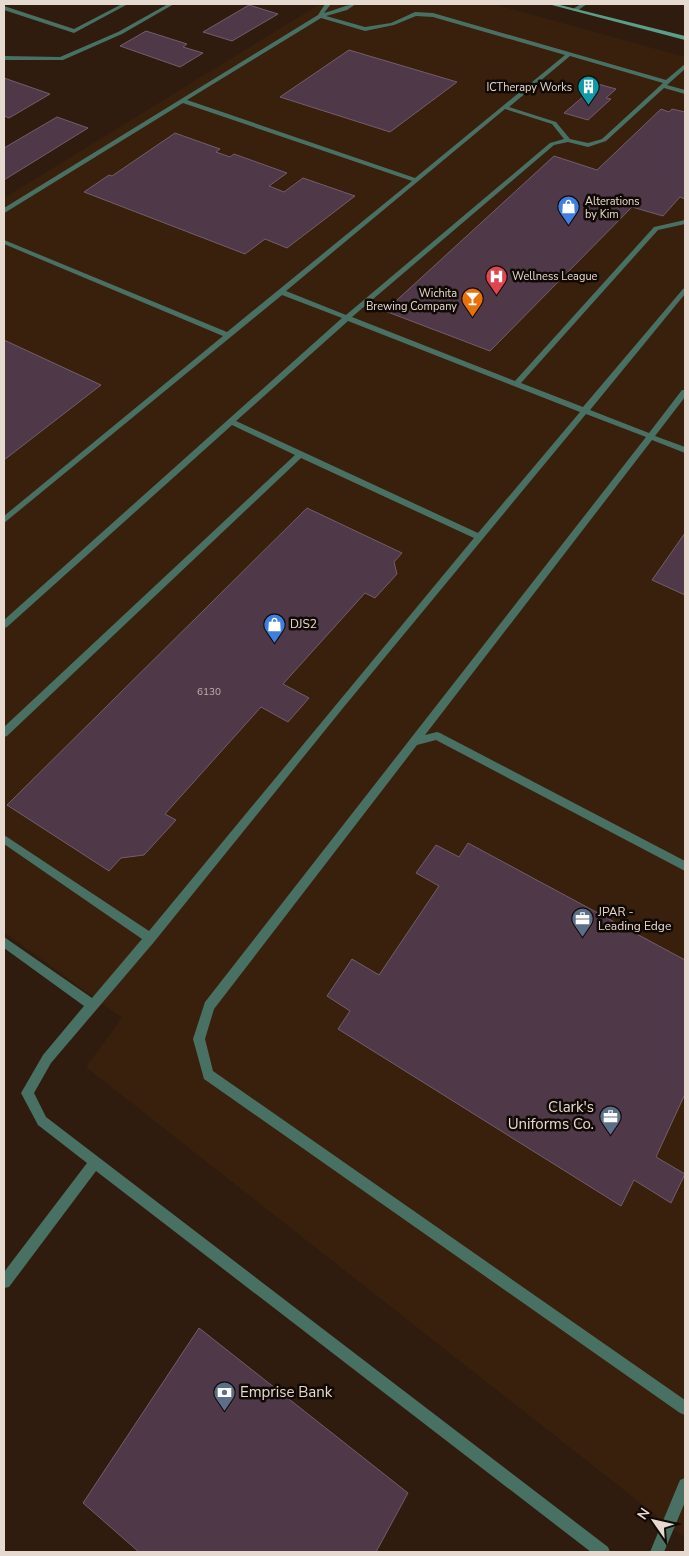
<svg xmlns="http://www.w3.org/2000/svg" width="689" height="1556" font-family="'Nunito Sans',sans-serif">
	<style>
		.built { fill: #38200d }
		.building { fill: #4f3948; stroke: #745c6c }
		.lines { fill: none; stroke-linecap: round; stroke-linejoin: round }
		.service { fill: #487164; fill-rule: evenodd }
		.minor { fill: #487164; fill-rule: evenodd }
		.secondary { fill: #5a9f8a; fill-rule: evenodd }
		.labels { text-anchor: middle; stroke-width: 5; stroke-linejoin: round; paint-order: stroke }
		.number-label { font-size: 10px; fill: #c0b1ad }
		.far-poi-label { font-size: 11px; fill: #e6d9cf; stroke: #110904; text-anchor: end }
		.poi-label { font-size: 12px; fill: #e6d9cf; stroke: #110904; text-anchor: start }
		.near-poi-label { font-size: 15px; fill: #e6d9cf; stroke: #110904; text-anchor: end }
	</style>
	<rect width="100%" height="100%" fill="#2f1c0e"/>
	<path class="built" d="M320 4H494L685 57V1538L86 1067 122 1018 4 932V198Z"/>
	<path class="building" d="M249 5 278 14 232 41 203 32Z
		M146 31 187 44 183 47 203 53 180 67 120 46Z
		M349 50 457 82 390 132 280 97Z
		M4 78 50 94 9 118 4 116Z
		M598 84 616 89 606 98 611 99 588 120 564 113Z
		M661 109 669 112 672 109 685 112V199L680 197 663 216 632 207 490 351 385 311 554 156 597 170Z
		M57 117 88 128 4 180V148Z
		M175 133 220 149 216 152 230 157 234 154 287 173 269 186 284 192 303 178 355 196 287 248 265 239 245 254 84 192 109 175 112 176Z
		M4 340 101 385 4 460Z
		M307 508 402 553 394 562 397 574 375 598 365 593 283 684 309 698 288 722 261 707 165 814 176 820 144 855 121 858 109 871 7 805Z
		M685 533V595L652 580Z
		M468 843 685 960V1094L656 1157 685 1174 671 1203 634 1180 621 1206 338 1029 350 1011 327 996 352 959 379 975 439 886 416 873 436 845 459 857Z
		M199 1328 408 1493 376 1552H139L83 1503Z"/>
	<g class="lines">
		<path class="service" d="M122 4H128L74 33 4 10V6L74 29Z
			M168 4H174L122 34 63 60H4V56L60 57 118 32Z
			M325 4H331L324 13C333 11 348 4 356 4L347 10 326 16 365 27 391 23 415 12 433 13 666 80 685 64V69L667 85 685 90V94L664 88 606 141 588 147 568 142 554 145 352 317 515 381 654 227 685 220V224L658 230 521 383 583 407 683 289 685 288V294L590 410 649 433 682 390H685V397L655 436 685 447V453L652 440 425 735 437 732 440 733 685 861V871L436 740 417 745 214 1009 205 1039 213 1071 685 1400V1415L680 1413 204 1079 193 1039 205 1002 646 437 586 414 343 708 154 942 51 1063 34 1093 46 1117 608 1547 610 1552H591L96 1171 9 1287 4 1288V1272L87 1163 38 1125 21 1093 43 1055 84 1006 4 948V937L92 998 142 939 4 844V835L149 931 474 538 301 458 7 736 4 737V727L295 455 232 425 7 627 4 628V620L342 318 282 295 4 523V516L223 336 4 244V240L227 332 412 181 183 103 6 212 4 213V208L318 15ZM416 16 433 17 565 55 415 178 187 100 321 18 365 31 394 25ZM570 56 663 83 602 139 588 143 570 139 556 122 509 107ZM505 109 552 124 564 139 550 143 346 315 286 291ZM348 321 580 412 478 533 236 421Z
			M685 1478V1502L664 1552H650L680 1480Z"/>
		<path class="minor" d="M581 4H587L577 11H573V9Z"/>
		<path class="secondary" d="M548 4H556L685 36V40Z"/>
	</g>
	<defs>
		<symbol id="building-pin" viewBox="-11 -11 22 30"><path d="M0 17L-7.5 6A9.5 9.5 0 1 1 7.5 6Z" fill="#0f9aa8" stroke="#110904"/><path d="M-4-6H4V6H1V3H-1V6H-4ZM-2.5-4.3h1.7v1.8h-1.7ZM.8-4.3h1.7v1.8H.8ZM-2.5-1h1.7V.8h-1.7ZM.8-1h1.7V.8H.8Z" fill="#fff"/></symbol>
		<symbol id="shop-pin" viewBox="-11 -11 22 30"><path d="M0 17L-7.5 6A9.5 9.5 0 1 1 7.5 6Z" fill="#3f7fe0" stroke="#110904"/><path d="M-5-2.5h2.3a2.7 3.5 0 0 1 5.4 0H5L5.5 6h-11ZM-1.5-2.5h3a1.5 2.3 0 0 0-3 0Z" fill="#fff"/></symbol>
		<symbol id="hospital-pin" viewBox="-11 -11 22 30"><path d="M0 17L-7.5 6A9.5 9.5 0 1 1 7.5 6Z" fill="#e0444e" stroke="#110904"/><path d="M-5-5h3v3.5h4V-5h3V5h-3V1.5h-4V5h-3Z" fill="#fff"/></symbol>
		<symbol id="bar-pin" viewBox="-11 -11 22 30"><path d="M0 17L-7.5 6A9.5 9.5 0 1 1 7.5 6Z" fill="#e8710a" stroke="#110904"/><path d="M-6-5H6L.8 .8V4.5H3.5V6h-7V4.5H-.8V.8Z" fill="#fff"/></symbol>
		<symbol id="office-pin" viewBox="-11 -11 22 30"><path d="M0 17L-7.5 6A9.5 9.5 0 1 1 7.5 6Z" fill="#5c6f8a" stroke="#110904"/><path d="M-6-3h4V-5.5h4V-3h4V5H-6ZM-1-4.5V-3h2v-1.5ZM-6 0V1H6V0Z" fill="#fff"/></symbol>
		<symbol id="bank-pin" viewBox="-11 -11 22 30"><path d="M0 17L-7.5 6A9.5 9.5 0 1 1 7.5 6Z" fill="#5c6f8a" stroke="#110904"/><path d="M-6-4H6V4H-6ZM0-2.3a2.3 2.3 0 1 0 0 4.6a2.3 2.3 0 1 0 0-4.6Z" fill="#fff"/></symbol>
	</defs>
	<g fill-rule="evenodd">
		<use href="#building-pin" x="576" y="74" width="25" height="34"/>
		<use href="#shop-pin" x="556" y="194" width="25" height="34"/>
		<use href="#hospital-pin" x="484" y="264" width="25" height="34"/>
		<use href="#bar-pin" x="460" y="286" width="25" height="34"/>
		<use href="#shop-pin" x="262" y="612" width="25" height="34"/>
		<use href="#office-pin" x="570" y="906" width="25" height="34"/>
		<use href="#office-pin" x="598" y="1104" width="25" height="34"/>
		<use href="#bank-pin" x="212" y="1380" width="25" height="34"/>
	</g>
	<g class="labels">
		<g class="number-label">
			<text x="209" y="695">6130</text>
		</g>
		<g class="far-poi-label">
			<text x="572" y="91">ICTherapy Works</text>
			<text x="585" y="205" text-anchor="start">Alterations<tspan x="585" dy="13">by Kim</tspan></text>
			<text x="512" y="280" text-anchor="start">Wellness League</text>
			<text x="457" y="297">Wichita<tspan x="457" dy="13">Brewing Company</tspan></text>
		</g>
		<g class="poi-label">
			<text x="290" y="628">DJS2</text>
			<text x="598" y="916">JPAR -<tspan x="598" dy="14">Leading Edge</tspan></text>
		</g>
		<g class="near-poi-label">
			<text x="594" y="1112">Clark's<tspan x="594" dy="17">Uniforms Co.</tspan></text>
			<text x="240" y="1397" text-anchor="start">Emprise Bank</text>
		</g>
	</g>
	<rect width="689" height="1556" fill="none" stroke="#e6d9cf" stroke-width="10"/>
	<g transform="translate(654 1521) rotate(304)" stroke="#110904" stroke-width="4" paint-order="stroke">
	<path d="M0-4L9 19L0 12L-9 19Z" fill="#e6d9cf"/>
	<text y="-8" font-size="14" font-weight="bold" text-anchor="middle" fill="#e6d9cf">N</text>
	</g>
</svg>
